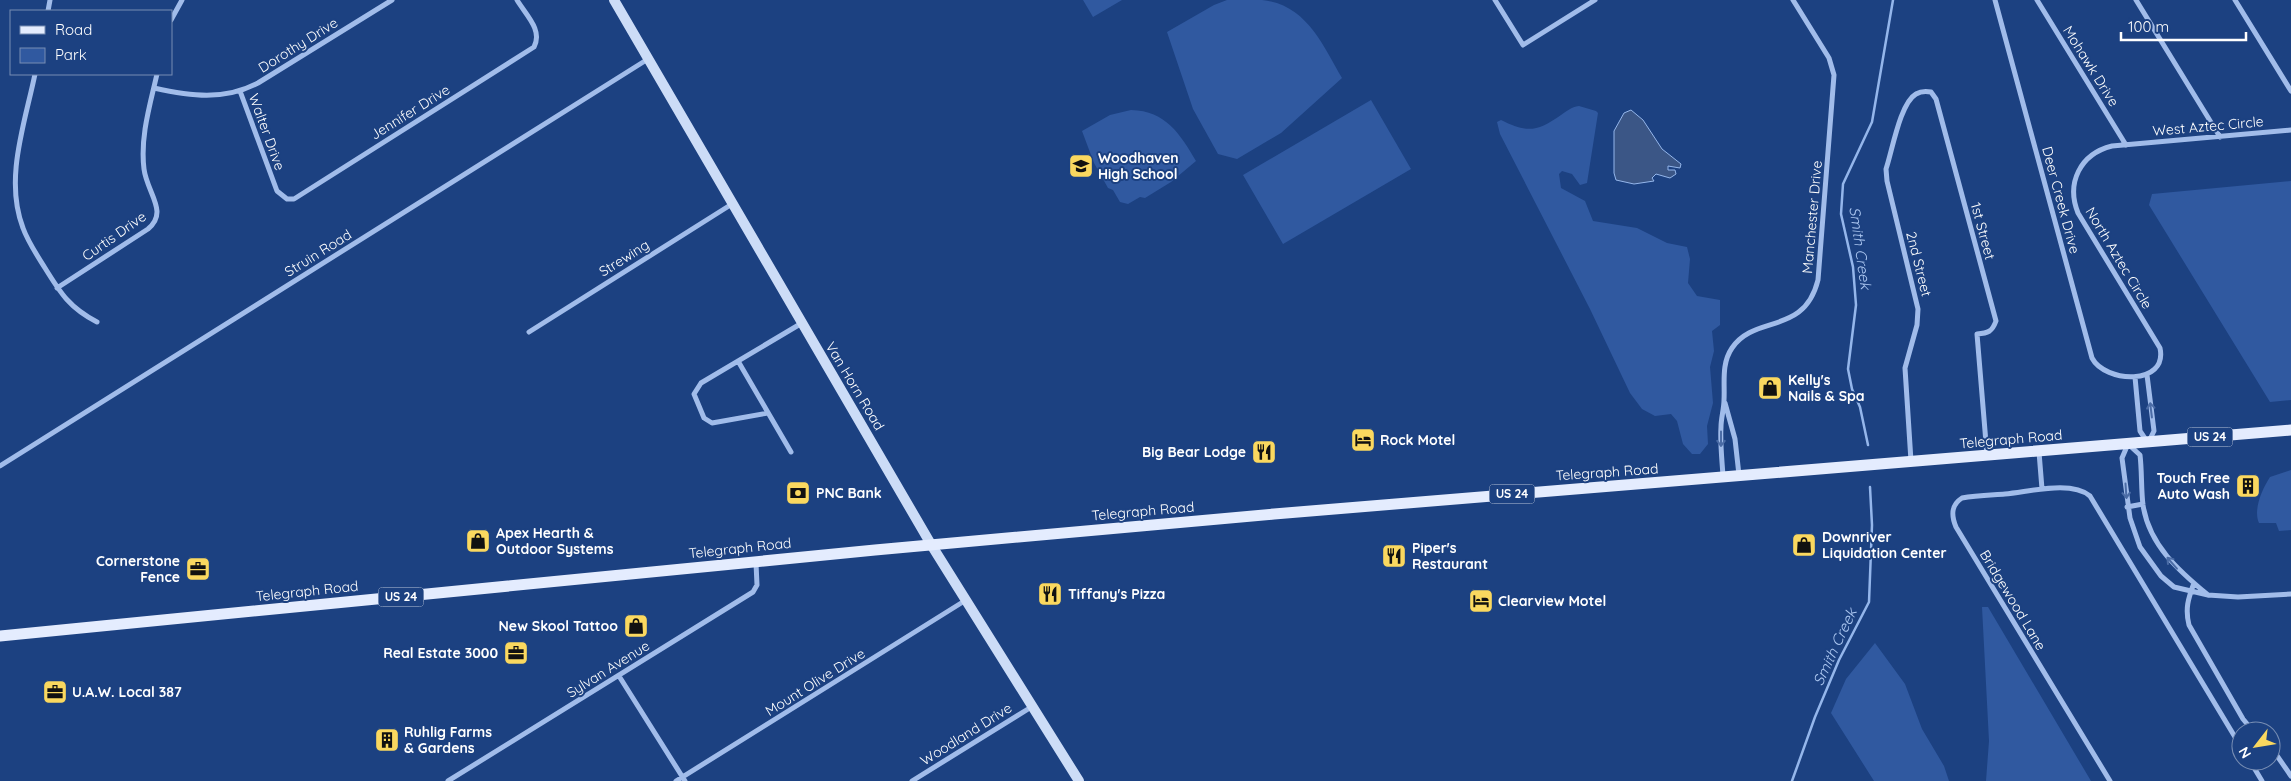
<svg xmlns="http://www.w3.org/2000/svg" width="2291" height="781" font-family="Quicksand,sans-serif">
	<style>
		.green { fill: #3059a0 }
		.water { fill: #3b5686; stroke: #94b6eb }
		.lines { fill: none; stroke-linecap: round; stroke-linejoin: round }
		.stream { stroke: #94b6eb; stroke-width: 2.5 }
		.street { stroke: #a1bcea; stroke-width: 5 }
		.secondary { stroke: #ccdcf7; stroke-width: 10 }
		.primary { stroke: #e4ecfe; stroke-width: 11 }
		.oneway { stroke: #4b6ca6 }
		.labels { text-anchor: middle; stroke-width: 4; stroke-linejoin: round; paint-order: stroke }
		.shield { fill: #1c4181; stroke: #bbc6d9; stroke-width: 1 }
		.shield-label { font-size: 12px; font-weight: bold; fill: #fff }
		.street-label { font-size: 14px; fill: #fff; stroke: #1c4181 }
		.poi-label { font-size: 14px; font-weight: bold; fill: #fff; stroke: #1c4181; text-anchor: start }
		.water-label { font-size: 15px; font-style: italic; fill: #acc7f1; stroke: #1c4181 }
	</style>
	<rect width="100%" height="100%" fill="#1c4181"/>
	<path class="green" d="M1083 0H1122L1093 17Z
		M1227 0C1239 0 1251 0 1262 0 1306 4 1323 45 1342 78L1281 133 1237 159 1218 154 1193 109 1167 32 1214 5Z
		M1371 100 1411 169 1283 244 1243 175Z
		M1579 106 1596 111 1598 113 1587 183 1580 185 1572 174 1562 171 1559 174 1561 188 1585 201 1593 221 1637 228 1667 243 1687 247 1690 259 1688 283 1697 296 1720 300V325L1712 331 1714 351 1710 367 1713 403 1707 426 1708 444 1700 454H1692L1683 444 1677 421 1671 414 1655 416 1642 409 1630 393 1590 309 1500 134 1497 122 1501 120C1527 133 1537 132 1561 115 1567 111 1571 107 1579 106Z
		M1131 110C1166 111 1180 134 1196 161L1171 182 1145 198 1140 197 1128 204 1120 202 1113 190 1108 188 1094 163 1082 131 1110 115Z
		M2291 181V400L2270 402 2149 205 2152 194Z
		M2291 470V530L2279 531 2276 523H2259C2253 510 2262 489 2270 477Z
		M1982 607H1988L2091 781H1986L1989 741Z
		M1875 643 1905 684 1922 729 1944 766 1949 781H1874L1831 713 1846 679Z"/>
	<path class="water" d="M1631 110 1643 120 1662 149 1681 164 1680 168 1668 166V170H1675L1676 174 1670 178 1656 174 1652 178 1654 181 1634 184 1616 180 1614 173V131L1624 113Z"/>
	<g class="lines">
		<path class="stream" d="M1868 445 1860 407 1852 389 1848 369 1856 305 1853 267 1841 214 1843 184 1872 122 1893 0
			M1792 781 1815 717 1839 660 1869 602 1872 525 1870 487"/>
		<path class="street" d="M1495 0 1523 45 1595 0
			M1995 0 2092 358C2105 383 2168 386 2160 348L2078 213C2066 183 2080 154 2112 146L2291 130
			M2037 0 2126 145
			M2136 0 2220 137
			M2235 0 2291 91
			M48 11 50 0
			M171 20 182 0
			M35 74C25 123 4 179 23 228 28 242 37 255 45 268 61 294 70 308 97 322
			M154 88C190 96 224 101 258 83L392 0
			M240 91 277 191 287 199H294L534 47C543 30 526 15 517 0
			M57 288 148 229C169 212 147 193 144 169 140 137 150 105 157 74
			M529 332 732 204
			M738 361 791 452
			M2147 375 2154 431 2149 441
			M2135 377 2140 431 2146 440
			M1725 403 1735 439 1739 475
			M768 413 712 423 704 418 694 394 701 383 802 323
			M2039 452 2042 489
			M1911 461 1905 368 1917 325 1918 309 1887 181 1886 169C1892 152 1900 103 1916 94 1921 91 1926 91 1931 92L1936 99 1996 321C1992 332 1988 333 1977 334L1987 455
			M0 466 648 59
			M1723 476C1722 460 1720 443 1721 427 1721 418 1724 409 1724 400 1725 383 1721 364 1732 348 1755 314 1804 336 1818 280L1834 75 1829 58 1793 0
			M2127 507 2143 504
			M2194 583C2188 599 2185 609 2189 625L2243 719 2253 731
			M2208 595C2179 571 2149 545 2143 505 2141 489 2142 471 2140 455L2128 444 2122 458 2130 518 2140 547 2161 576 2174 587 2208 595 2238 597 2291 594
			M619 676 685 781
			M2271 747 2291 776
			M2250 761 2262 781
			M448 781 753 592 757 585 756 563
			M676 781 966 600
			M912 781 1033 706
			M2110 781 1956 527C1951 515 1951 505 1962 498 1976 495 1991 495 2005 494 2029 492 2071 480 2090 496L2241 747"/>
		<path class="secondary" d="M614 0 932 546 1079 781"/>
		<path class="primary" d="M0 636 875 550 1274 514 2291 430"/>
	</g>
	<defs><path id="oneway-shaft" d="M-6 0H5M1.5-3L5.5 0L1.5 3" fill="none" stroke-width="1.6" stroke-linecap="round" stroke-linejoin="round" transform="scale(1.25)"/></defs>
	<g class="oneway">
		<use href="#oneway-shaft" transform="translate(2151 410) rotate(-97)"/>
		<use href="#oneway-shaft" transform="translate(1721 439) rotate(90)"/>
		<use href="#oneway-shaft" transform="translate(2126 491) rotate(86)"/>
		<use href="#oneway-shaft" transform="translate(2172 563) rotate(-131)"/>
	</g>
	<defs>
		<symbol id="school-square" viewBox="-11 -11 22 22"><rect x="-9" y="-9" width="18" height="18" rx="4" fill="#fad85f" stroke="#1c4181"/><path d="M0-5L7-2L0 1L-7-2ZM-4 1L0 2.5L4 1V4Q0 6-4 4Z" fill="#111"/></symbol>
		<symbol id="shop-square" viewBox="-11 -11 22 22"><rect x="-9" y="-9" width="18" height="18" rx="4" fill="#fad85f" stroke="#1c4181"/><path d="M-5-2.5h2.3a2.7 3.5 0 0 1 5.4 0H5L5.5 6h-11ZM-1.5-2.5h3a1.5 2.3 0 0 0-3 0Z" fill="#111"/></symbol>
		<symbol id="hotel-square" viewBox="-11 -11 22 22"><rect x="-9" y="-9" width="18" height="18" rx="4" fill="#fad85f" stroke="#1c4181"/><path d="M-6-4.5h1.5V1H6V5H4.5V3h-9V5H-6ZM-4 0a1.8 1.8 0 1 1 3.6 0ZM.5 0V-2.5h3Q6-2.5 6 0Z" fill="#111"/></symbol>
		<symbol id="restaurant-square" viewBox="-11 -11 22 22"><rect x="-9" y="-9" width="18" height="18" rx="4" fill="#fad85f" stroke="#1c4181"/><path d="M-5-6h1v4h1v-4h1v4h1v-4h1v5L-1.5 .5V6h-2V.5L-5-1ZM5-6V6H3V1.5H1.5Q1.5-4 5-6Z" fill="#111"/></symbol>
		<symbol id="building-square" viewBox="-11 -11 22 22"><rect x="-9" y="-9" width="18" height="18" rx="4" fill="#fad85f" stroke="#1c4181"/><path d="M-4-6H4V6H1V3H-1V6H-4ZM-2.5-4.3h1.7v1.8h-1.7ZM.8-4.3h1.7v1.8H.8ZM-2.5-1h1.7V.8h-1.7ZM.8-1h1.7V.8H.8Z" fill="#111"/></symbol>
		<symbol id="bank-square" viewBox="-11 -11 22 22"><rect x="-9" y="-9" width="18" height="18" rx="4" fill="#fad85f" stroke="#1c4181"/><path d="M-6-4H6V4H-6ZM0-2.3a2.3 2.3 0 1 0 0 4.6a2.3 2.3 0 1 0 0-4.6Z" fill="#111"/></symbol>
		<symbol id="office-square" viewBox="-11 -11 22 22"><rect x="-9" y="-9" width="18" height="18" rx="4" fill="#fad85f" stroke="#1c4181"/><path d="M-6-3h4V-5.5h4V-3h4V5H-6ZM-1-4.5V-3h2v-1.5ZM-6 0V1H6V0Z" fill="#111"/></symbol>
	</defs>
	<g fill-rule="evenodd">
		<use href="#school-square" x="1067" y="152" width="28" height="28"/>
		<use href="#shop-square" x="1756" y="374" width="28" height="28"/>
		<use href="#hotel-square" x="1349" y="426" width="28" height="28"/>
		<use href="#restaurant-square" x="1250" y="438" width="28" height="28"/>
		<use href="#building-square" x="2234" y="472" width="28" height="28"/>
		<use href="#bank-square" x="784" y="479" width="28" height="28"/>
		<use href="#shop-square" x="464" y="527" width="28" height="28"/>
		<use href="#shop-square" x="1790" y="531" width="28" height="28"/>
		<use href="#restaurant-square" x="1380" y="542" width="28" height="28"/>
		<use href="#office-square" x="184" y="555" width="28" height="28"/>
		<use href="#restaurant-square" x="1036" y="580" width="28" height="28"/>
		<use href="#hotel-square" x="1467" y="587" width="28" height="28"/>
		<use href="#shop-square" x="622" y="612" width="28" height="28"/>
		<use href="#office-square" x="502" y="639" width="28" height="28"/>
		<use href="#office-square" x="41" y="678" width="28" height="28"/>
		<use href="#building-square" x="373" y="726" width="28" height="28"/>
	</g>
	<g class="labels">
		<g class="shield">
			<rect x="2187.5" y="427.5" width="45" height="19" rx="4"/>
			<rect x="1489.5" y="484.5" width="45" height="19" rx="4"/>
			<rect x="378.5" y="587.5" width="45" height="19" rx="4"/>
		</g>
		<g class="shield-label">
			<text x="2210" y="441">US 24</text>
			<text x="1512" y="498">US 24</text>
			<text x="401" y="601">US 24</text>
		</g>
		<g class="street-label">
			<text transform="translate(298 45) rotate(-32)" y="5">Dorothy Drive</text>
			<text transform="translate(2091 66) rotate(58)" y="5">Mohawk Drive</text>
			<text transform="translate(410 112) rotate(-32)" y="5">Jennifer Drive</text>
			<text transform="translate(2208 126) rotate(-5)" y="5">West Aztec Circle</text>
			<text transform="translate(267 132) rotate(70)" y="5">Walter Drive</text>
			<text transform="translate(2061 200) rotate(75)" y="5">Deer Creek Drive</text>
			<text transform="translate(1812 217) rotate(-85)" y="5">Manchester Drive</text>
			<text transform="translate(1983 231) rotate(75)" y="5">1st Street</text>
			<text transform="translate(114 236) rotate(-35)" y="5">Curtis Drive</text>
			<text transform="translate(318 253) rotate(-32)" y="5">Struin Road</text>
			<text transform="translate(624 258) rotate(-32)" y="5">Strewing</text>
			<text transform="translate(2119 258) rotate(59)" y="5">North Aztec Circle</text>
			<text transform="translate(1919 264) rotate(76)" y="5">2nd Street</text>
			<text transform="translate(855 386) rotate(59)" y="5">Van Horn Road</text>
			<text transform="translate(2011 439) rotate(-5)" y="5">Telegraph Road</text>
			<text transform="translate(1607 472) rotate(-4)" y="5">Telegraph Road</text>
			<text transform="translate(1143 511) rotate(-5)" y="5">Telegraph Road</text>
			<text transform="translate(740 548) rotate(-6)" y="5">Telegraph Road</text>
			<text transform="translate(307 591) rotate(-6)" y="5">Telegraph Road</text>
			<text transform="translate(2013 600) rotate(59)" y="5">Bridgewood Lane</text>
			<text transform="translate(608 669) rotate(-32)" y="5">Sylvan Avenue</text>
			<text transform="translate(815 682) rotate(-32)" y="5">Mount Olive Drive</text>
			<text transform="translate(966 734) rotate(-32)" y="5">Woodland Drive</text>
		</g>
		<g class="poi-label">
			<text x="1098" y="163">Woodhaven<tspan x="1098" dy="16">High School</tspan></text>
			<text x="1788" y="385">Kelly's<tspan x="1788" dy="16">Nails &amp; Spa</tspan></text>
			<text x="1380" y="445">Rock Motel</text>
			<text x="1246" y="457" text-anchor="end">Big Bear Lodge</text>
			<text x="2230" y="483" text-anchor="end">Touch Free<tspan x="2230" dy="16">Auto Wash</tspan></text>
			<text x="816" y="498">PNC Bank</text>
			<text x="496" y="538">Apex Hearth &amp;<tspan x="496" dy="16">Outdoor Systems</tspan></text>
			<text x="1822" y="542">Downriver<tspan x="1822" dy="16">Liquidation Center</tspan></text>
			<text x="1412" y="553">Piper's<tspan x="1412" dy="16">Restaurant</tspan></text>
			<text x="180" y="566" text-anchor="end">Cornerstone<tspan x="180" dy="16">Fence</tspan></text>
			<text x="1068" y="599">Tiffany's Pizza</text>
			<text x="1498" y="606">Clearview Motel</text>
			<text x="618" y="631" text-anchor="end">New Skool Tattoo</text>
			<text x="498" y="658" text-anchor="end">Real Estate 3000</text>
			<text x="72" y="697">U.A.W. Local 387</text>
			<text x="404" y="737">Ruhlig Farms<tspan x="404" dy="16">&amp; Gardens</tspan></text>
		</g>
		<g class="water-label">
			<text transform="translate(1860 248) rotate(82)" y="5">Smith Creek</text>
			<text transform="translate(1835 647) rotate(-65)" y="5">Smith Creek</text>
		</g>
	</g>
	<rect x="10" y="10" width="162" height="65" fill="#1c4181" stroke="#778db3"/>
	<rect x="20" y="26" width="25" height="8" fill="#e4ecfe" stroke="#778db3"/>
	<text x="55" y="35" font-size="15" fill="#ffffff">Road</text>
	<rect x="20" y="48" width="25" height="15" fill="#3059a0" stroke="#778db3"/>
	<text x="55" y="60" font-size="15" fill="#ffffff">Park</text>
	<g transform="translate(2256 746) rotate(239)"><circle r="24" fill="#1c4181" stroke="#778db3"/>
	<path d="M0-4L9 19L0 12L-9 19Z" fill="#fad85f"/>
	<text y="-8" font-size="14" font-weight="bold" text-anchor="middle" fill="#ffffff">N</text>
	</g>
	<path d="M2121 32v8h125v-8" fill="none" stroke="#ffffff" stroke-width="2.5"/>
	<text x="2128" y="32" font-size="15" fill="#ffffff" stroke="#1c4181" stroke-width="4" paint-order="stroke">100 m</text>
</svg>
